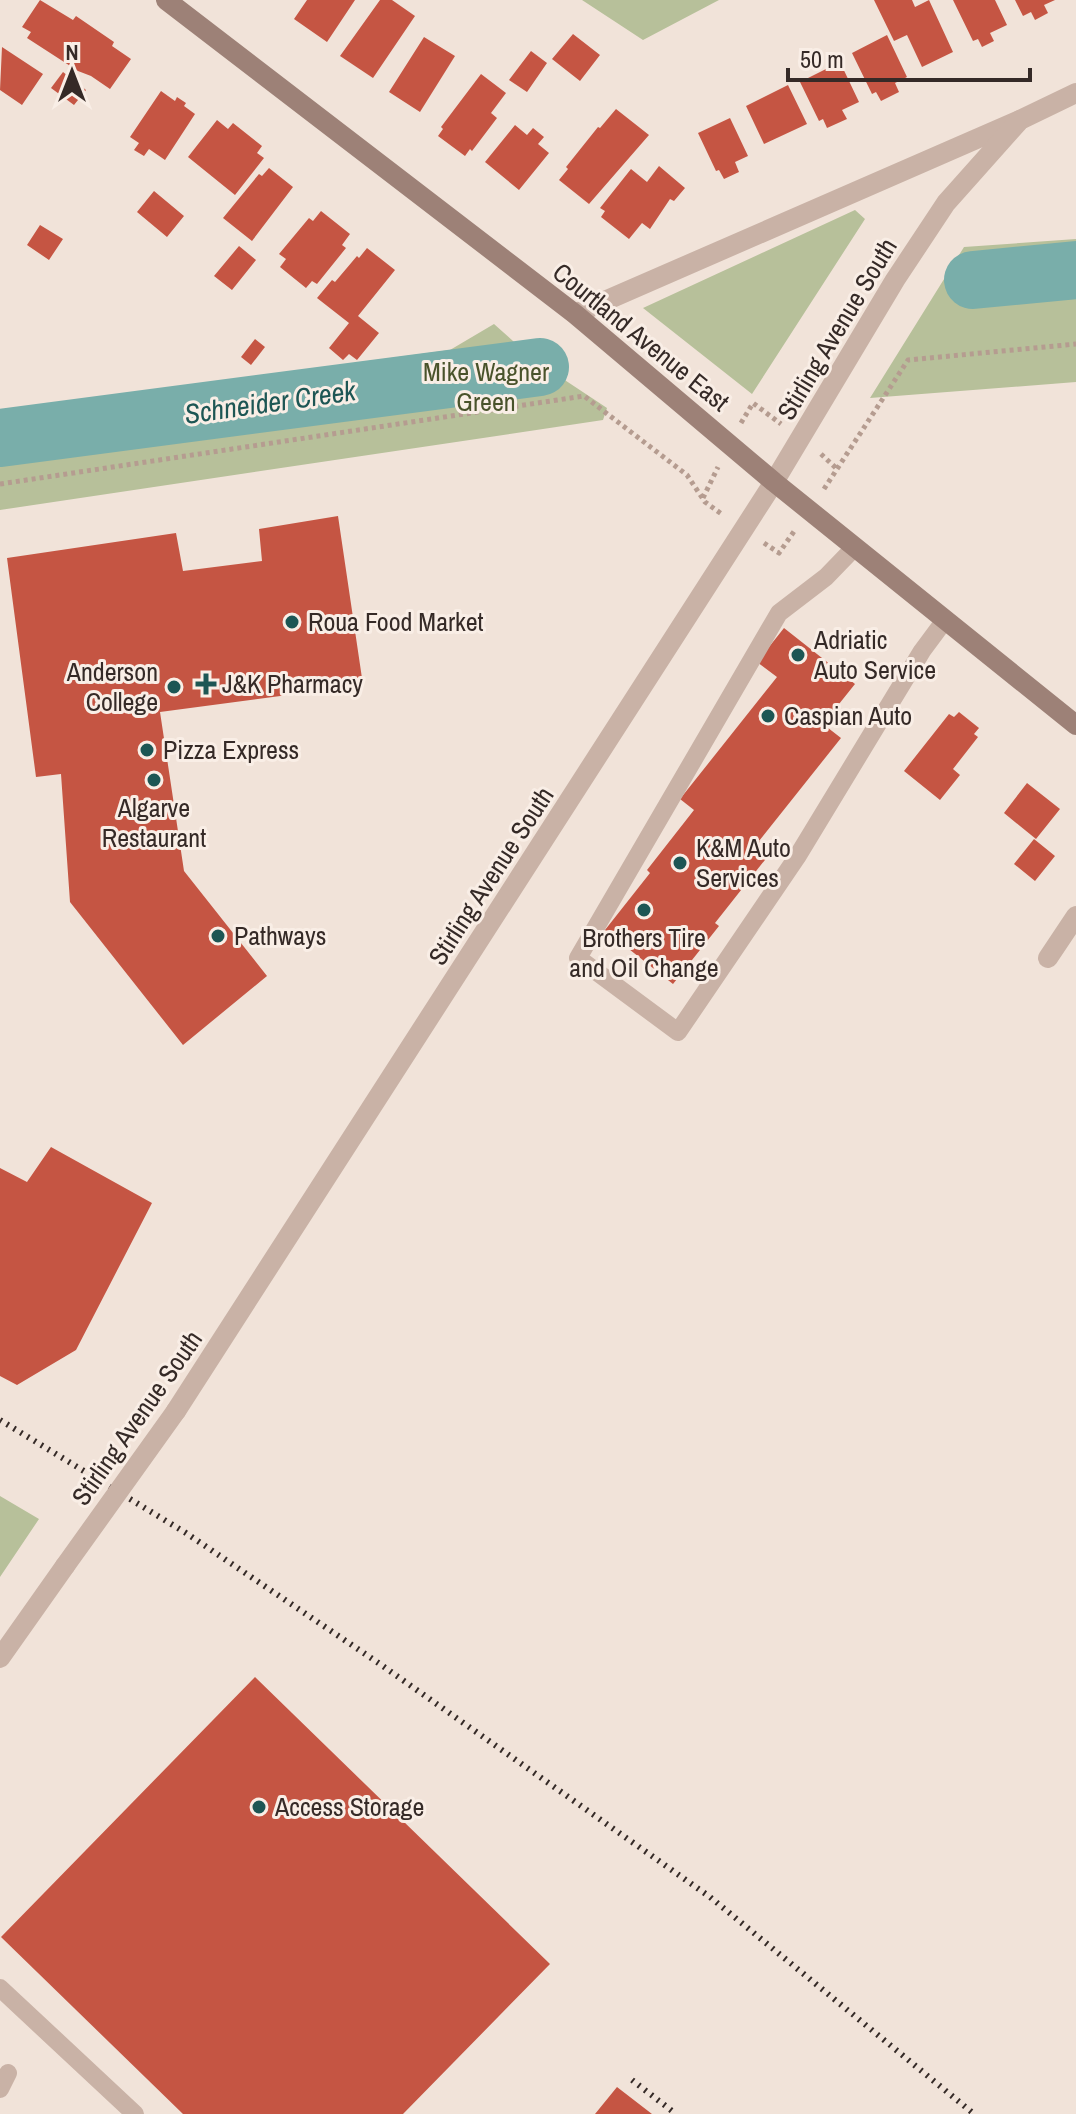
<svg xmlns="http://www.w3.org/2000/svg" width="1076" height="2114" font-family="'Archivo Narrow',sans-serif">
	<style>
		.green { fill: #b7c09a }
		.lines { fill: none; stroke-linecap: round; stroke-linejoin: round }
		.river { stroke: #79aeaa; stroke-width: 58 }
		.building { fill: #c55543 }
		.path { stroke: #b59c90; stroke-width: 5; stroke-dasharray: 4 4; stroke-linecap: butt }
		.service { stroke: #c9b2a6; stroke-width: 18 }
		.minor { stroke: #c9b2a6; stroke-width: 20 }
		.tertiary { stroke: #c9b2a6; stroke-width: 20 }
		.secondary { stroke: #9d8177; stroke-width: 20 }
		.rail { stroke: #352a27; stroke-width: 6; stroke-dasharray: 2 6; stroke-linecap: butt }
		.tertiary-bridge { stroke: #c9b2a6; stroke-width: 20 }
		.poi-dot { fill: #1d5654; stroke: #f9eee6; stroke-width: 3 }
		.labels { text-anchor: middle; stroke-width: 6; stroke-linejoin: round; paint-order: stroke }
		.street-label { font-size: 26px; fill: #352a27; stroke: #f9eee6 }
		.park-label { font-size: 26px; fill: #49532b; stroke: #f9eee6 }
		.poi-label { font-size: 26px; fill: #352a27; stroke: #f9eee6; text-anchor: start }
		.water-label { font-size: 28px; font-style: italic; fill: #1d5654; stroke: #f9eee6 }
	</style>
	<rect width="100%" height="100%" fill="#f1e3d9"/>
	<path class="green" d="M582 0H719L643 40Z
		M855 210 865 219 752 394 643 308Z
		M1076 239V382L870 398 964 247Z
		M494 324 533 359 607 408 603 420 0 510V411L450 350Z
		M0 1496 39 1519 0 1577Z"/>
	<g class="lines">
		<path class="river" d="M973 280 1076 270
			M0 438 540 367"/>
	</g>
	<path class="building" d="M40 0 73 20 76 16 114 42 112 46 131 59 110 89 91 76 78 71 27 38 31 32 22 27Z
		M307 0H355L327 42 294 19Z
		M380 0H392L415 16 373 78 340 56Z
		M874 0H912L915 7 929 0 953 52 922 67 907 35 894 41Z
		M953 0H995L1007 25 990 33 994 41 982 47 978 39 973 41Z
		M1015 0H1055L1044 5 1048 13 1035 20 1031 12 1023 16Z
		M573 34 600 55 580 81 552 59Z
		M887 35 907 77 895 83 899 92 881 101 876 92 872 94 852 53Z
		M424 37 455 56 420 112 389 92Z
		M2 47 43 74 22 105 0 90Z
		M531 51 547 63 527 92 509 80Z
		M840 62 859 102 842 110 847 119 827 128 823 119 819 121 800 82Z
		M63 72 86 90 74 105 51 88Z
		M481 74 506 93 491 113 497 118 472 151 470 149 465 156 438 136 443 129 441 127Z
		M788 85 807 124 764 144 746 106Z
		M161 91 175 101 177 97 186 103 184 106 195 114 165 160 149 149 144 156 134 150 139 143 130 137Z
		M616 109 649 135 589 204 559 180 568 169 566 167 598 127 600 128Z
		M730 118 748 156 735 162 739 172 724 179 719 170 716 171 698 133Z
		M217 120 228 129 233 123 262 146 257 153 264 158 235 195 188 157Z
		M515 125 527 135 533 128 544 137 538 144 549 153 519 190 485 162Z
		M659 166 685 188 674 201 670 199 650 229 642 223 629 239 601 217 605 211 600 208 631 169 647 182Z
		M269 168 293 187 252 241 223 218 259 174 262 176Z
		M154 191 184 216 167 237 137 212Z
		M321 211 350 234 342 245 346 248 317 284 312 281 306 288 280 267 286 259 279 254 309 218 313 221Z
		M40 225 63 239 49 260 27 245Z
		M239 246 256 260 232 290 214 276Z
		M367 248 395 270 358 316 379 333 357 360 349 354 343 360 329 348 349 323 317 298 332 280 335 282 357 256 359 258Z
		M255 339 265 347 251 365 241 357Z
		M338 516 363 685 160 712 184 871 267 976 183 1045 70 902 61 774 36 777 7 558 176 533 183 571 262 561 259 529Z
		M784 628 855 684 823 724 841 738 759 841 772 851 715 923 719 926 673 984 605 930 650 873 647 870 694 810 680 799 777 677 757 662Z
		M959 712 979 728 974 734 978 737 953 769 960 775 940 800 904 771 949 714 954 717Z
		M1027 783 1060 809 1036 839 1004 813Z
		M1034 839 1055 856 1035 881 1014 864Z
		M51 1147 152 1203 76 1350 17 1385 0 1376V1168L27 1182Z
		M255 1677 550 1964 403 2114H183L1 1937Z
		M617 2087 652 2114H595Z"/>
	<g class="lines">
		<path class="path" d="M741 423 753 403 781 424
			M821 454 837 469
			M0 484 584 396 687 475 705 502 723 515
			M824 489 908 360 1076 344
			M703 498 718 467
			M764 543 779 553 795 530"/>
		<path class="service" d="M855 547 826 577 779 613 578 958 678 1032 797 857 922 651 945 620
			M0 1988 135 2114
			M0 2089 8 2073"/>
		<path class="minor" d="M575 314 1020 120
			M1048 958 1076 916"/>
		<path class="tertiary" d="M176 1411 774 482 895 280 946 203 1020 120 1076 93
			M0 1658 65 1566"/>
		<path class="secondary" d="M166 0 575 314 774 482 1076 725"/>
		<path class="rail" d="M0 1420 186 1533 380 1664 710 1897 974 2114
			M632 2080 676 2114"/>
		<path class="tertiary-bridge" d="M65 1566 176 1411"/>
	</g>
	<g class="poi-dot">
		<circle cx="292" cy="622" r="8"/>
		<circle cx="798" cy="655" r="8"/>
		<path d="M202 672h8v8h8v8h-8v8h-8v-8h-8v-8h8z"/>
		<circle cx="174" cy="687" r="8"/>
		<circle cx="768" cy="716" r="8"/>
		<circle cx="147" cy="750" r="8"/>
		<circle cx="154" cy="780" r="8"/>
		<circle cx="680" cy="863" r="8"/>
		<circle cx="644" cy="910" r="8"/>
		<circle cx="218" cy="936" r="8"/>
		<circle cx="259" cy="1807" r="8"/>
	</g>
	<g class="labels">
		<g class="street-label">
			<text transform="translate(837 329) rotate(-59)" y="9">Stirling Avenue South</text>
			<text transform="translate(641 337) rotate(39)" y="9">Courtland Avenue East</text>
			<text transform="translate(491 876) rotate(-57)" y="9">Stirling Avenue South</text>
			<text transform="translate(137 1418) rotate(-55)" y="9">Stirling Avenue South</text>
		</g>
		<g class="park-label">
			<text x="486" y="381">Mike Wagner<tspan x="486" dy="30">Green</tspan></text>
		</g>
		<g class="poi-label">
			<text x="308" y="631">Roua Food Market</text>
			<text x="814" y="649">Adriatic<tspan x="814" dy="30">Auto Service</tspan></text>
			<text x="158" y="681" text-anchor="end">Anderson<tspan x="158" dy="30">College</tspan></text>
			<text x="222" y="693">J&amp;K Pharmacy</text>
			<text x="784" y="725">Caspian Auto</text>
			<text x="163" y="759">Pizza Express</text>
			<text x="154" y="817" text-anchor="middle">Algarve<tspan x="154" dy="30">Restaurant</tspan></text>
			<text x="696" y="857">K&amp;M Auto<tspan x="696" dy="30">Services</tspan></text>
			<text x="234" y="945">Pathways</text>
			<text x="644" y="947" text-anchor="middle">Brothers Tire<tspan x="644" dy="30">and Oil Change</tspan></text>
			<text x="275" y="1816">Access Storage</text>
		</g>
		<g class="water-label">
			<text transform="translate(270 402) rotate(-8)" y="10">Schneider Creek</text>
		</g>
	</g>
	<g transform="translate(72 72)" stroke="#f9eee6" stroke-width="6" paint-order="stroke">
	<path d="M0-6L14 30L0 20L-14 30Z" fill="#352a27"/>
	<text y="-12" font-size="22" font-weight="bold" text-anchor="middle" fill="#352a27">N</text>
	</g>
	<path d="M788 68v12h242v-12" fill="none" stroke="#352a27" stroke-width="4"/>
	<text x="800" y="68" font-size="24" fill="#352a27" stroke="#f9eee6" stroke-width="6" paint-order="stroke">50 m</text>
</svg>
